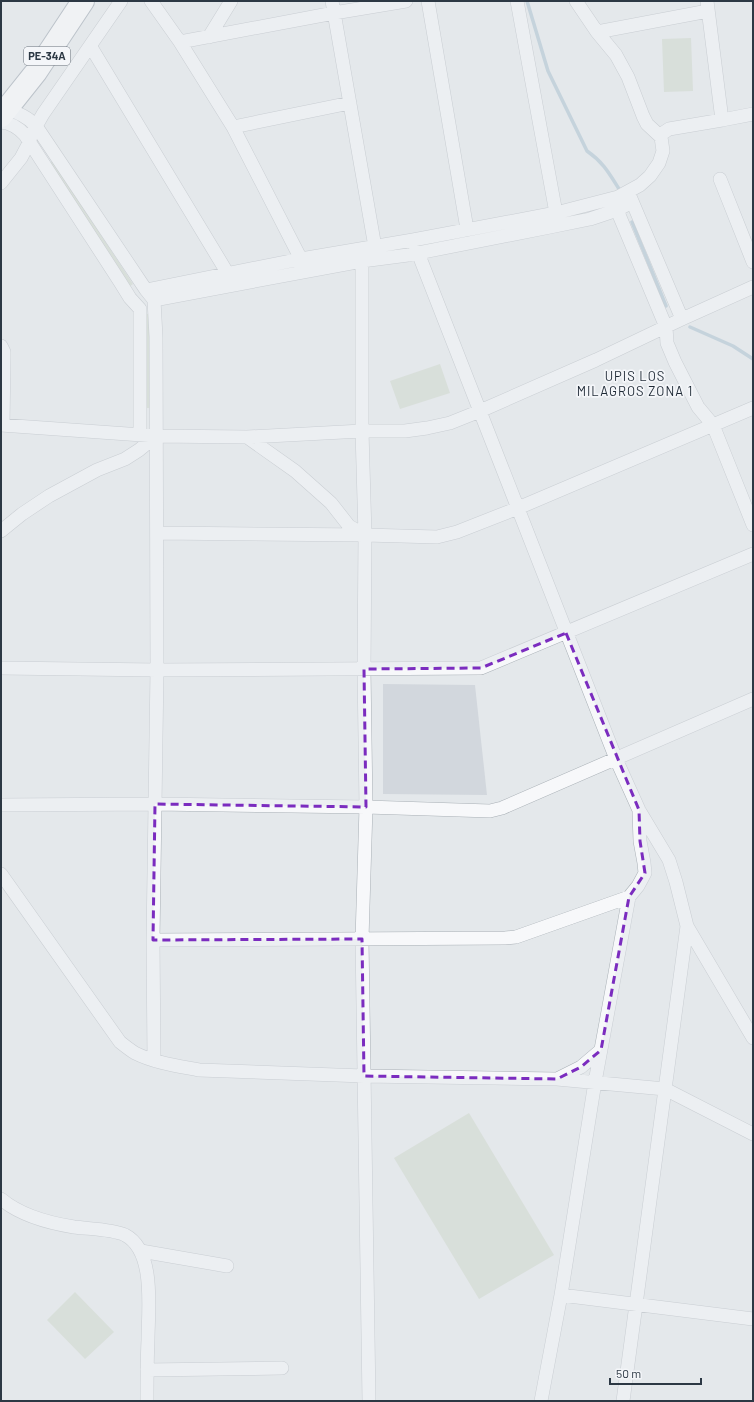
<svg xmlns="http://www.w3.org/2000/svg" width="754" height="1402" font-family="Barlow,sans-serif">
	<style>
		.built { fill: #d2d7dd }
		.green { fill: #cbd5c5 }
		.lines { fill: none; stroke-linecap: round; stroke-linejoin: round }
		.stream { stroke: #a0baca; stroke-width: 3.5 }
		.minor-casing { stroke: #a9b0b6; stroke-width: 14 }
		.trunk-casing { stroke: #8c97a2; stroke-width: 24 }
		.minor { stroke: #f7f8fa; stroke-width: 13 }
		.trunk { stroke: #fff; stroke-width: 22 }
		.marked { fill: none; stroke: #7b2cbf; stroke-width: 3; stroke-dasharray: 8 5; stroke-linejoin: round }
		.labels { text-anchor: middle; stroke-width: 3.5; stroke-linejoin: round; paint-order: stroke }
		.shield { fill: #f4f6f9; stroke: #68717a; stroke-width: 1 }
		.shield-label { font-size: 11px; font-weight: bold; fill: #2c3844 }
		.neighbourhood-label { font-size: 13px; letter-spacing: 1px; fill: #1e2935; stroke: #f4f6f9 }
	</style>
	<rect width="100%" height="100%" fill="#e4e8eb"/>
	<path class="built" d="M383 684 475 685 487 795 383 794Z"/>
	<path class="green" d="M691 38 693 91 664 92 662 39Z
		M53 161 133 284 130 286 49 163Z
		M146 314H150V408H146Z
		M440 364 450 393 400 409 390 381Z
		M469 1113 554 1255 479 1299 394 1158Z
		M75 1292 114 1332 85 1359 47 1320Z"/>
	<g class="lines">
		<path class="stream" d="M527 1 548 71 587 151C603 162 609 173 619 189
			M632 222 666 306
			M690 327 733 346 753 359"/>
		<defs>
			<path id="minor" d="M151 1 180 42 233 127 304 265
				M332 1 375 247
				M428 1 467 229
				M517 1 556 213
				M576 1 597 32 708 11
				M707 1 722 120
				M597 32 616 55 628 77 643 116 647 124 661 137
				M209 37 231 1
				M180 42 334 13 406 1
				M91 47 228 274 230 282
				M7 109C18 113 28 117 36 126L146 290 154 300 156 337 157 670 153 940 154 1060
				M1 122C11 123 18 127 25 135L120 282 130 298 140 309V434
				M233 127 350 103
				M720 179 753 262
				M1 183 21 158 30 141 31 135 43 114 121 1
				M629 194 682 319
				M617 210 666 327 667 343 675 362 698 407 713 425 753 525
				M413 240 616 759 639 810 669 860 676 882 687 926 753 1038
				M362 249V431L365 535 364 669 366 807 362 939 369 1401
				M146 290 301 259 413 240 556 213 618 197 640 185 650 176 659 163 663 151 661 137 663 133 669 129 722 120 753 114
				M154 300 362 261 408 255 550 227 590 219 617 210 632 202
				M1 346 4 352V358L3 425
				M1 425 156 436 247 437 362 431H405L427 428 450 423 480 411 596 360 682 319 753 287
				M247 437 295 471 331 503 349 526 363 534
				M1 531 22 514 49 496 97 470 125 459 139 450 156 436
				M157 533 365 535 437 537 457 532 518 508 753 408
				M1 668 157 670 481 668 753 554
				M1 805 155 804 366 807 490 811 502 808 753 699
				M1 874 120 1042C125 1046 130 1050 135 1053 155 1063 178 1066 199 1070L364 1076 557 1079 665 1089 753 1134
				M153 940 505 938 516 937 629 897
				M559 1078 581 1067 601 1050
				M1 1199C21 1216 49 1223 74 1227 89 1229 112 1229 125 1235 156 1251 148 1311 148 1340 147 1360 147 1381 147 1401
				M141 1251 227 1266
				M561 1295 753 1319
				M147 1370 282 1368
				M541 1401 561 1295 595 1082 629 897 638 886 645 873 644 863 640 841 639 812
				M623 1401 687 926"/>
			<path id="trunk" d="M1 116 36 72 83 1"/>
		</defs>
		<use href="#minor" class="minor-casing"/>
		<use href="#trunk" class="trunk-casing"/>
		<use href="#minor" class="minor"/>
		<use href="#trunk" class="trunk"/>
	</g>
	<path d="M0 0H754V1402H0ZM566 633 639 810 640 841 645 873 629 897 601 1050 581 1067 557 1079 364 1076 362 939 153 940 155 804 366 807 364 669 481 668Z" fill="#e4e8eb" fill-opacity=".55" fill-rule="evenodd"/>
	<path class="marked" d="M566 633 639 810 640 841 645 873 629 897 601 1050 581 1067 557 1079 364 1076 362 939 153 940 155 804 366 807 364 669 481 668Z"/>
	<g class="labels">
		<rect class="shield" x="24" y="47" width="46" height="18" rx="3"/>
		<g class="shield-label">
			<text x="47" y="60">PE-34A</text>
		</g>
		<g class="neighbourhood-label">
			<text x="635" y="381">UPIS LOS<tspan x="635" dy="15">MILAGROS ZONA 1</tspan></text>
		</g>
	</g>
	<rect width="754" height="1402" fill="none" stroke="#2c3844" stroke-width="4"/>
	<path d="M610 1378v6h91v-6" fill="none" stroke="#2c3844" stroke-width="2"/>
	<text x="616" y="1378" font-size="12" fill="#2c3844" stroke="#f4f6f9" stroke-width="3" paint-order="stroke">50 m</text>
</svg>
